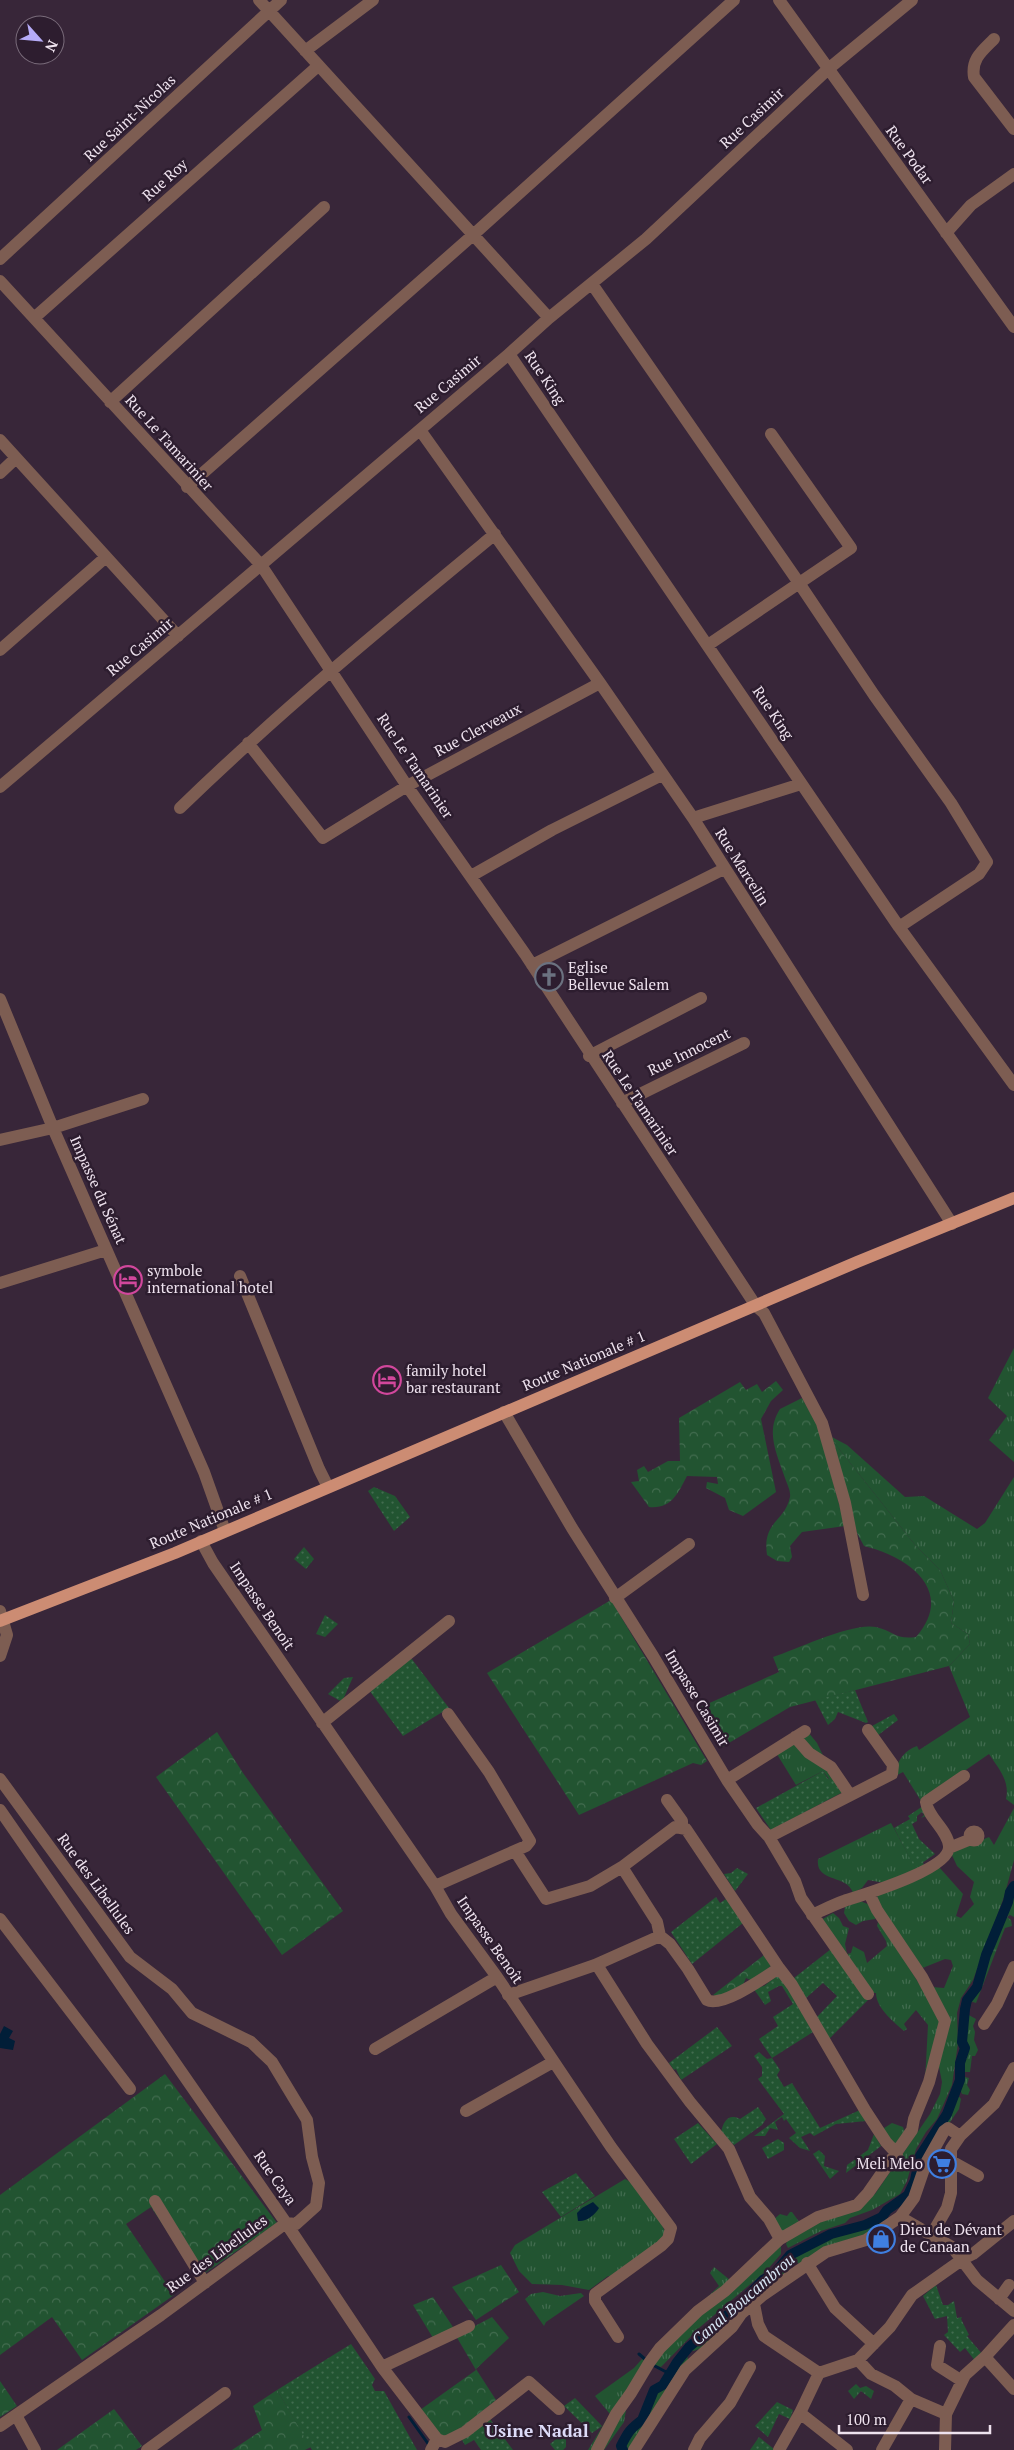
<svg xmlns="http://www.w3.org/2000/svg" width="1014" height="2450" font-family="'PT Serif',serif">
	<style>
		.grass { fill: url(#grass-tufts) }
		.forest { fill: url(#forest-crowns) }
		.garden { fill: url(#garden-dots) }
		.water { fill: #011e38 }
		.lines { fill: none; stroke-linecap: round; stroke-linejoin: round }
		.stream { stroke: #011e38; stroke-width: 3 }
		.canal { stroke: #011e38; stroke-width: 10 }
		.minor { stroke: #7d5d52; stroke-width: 12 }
		.major { stroke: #cc8c73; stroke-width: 12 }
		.labels { text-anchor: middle; stroke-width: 5; stroke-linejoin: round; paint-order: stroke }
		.street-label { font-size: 15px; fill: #eee2ee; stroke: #2d1d2f }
		.poi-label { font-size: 15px; fill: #eee2ee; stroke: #2d1d2f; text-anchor: start }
		.water-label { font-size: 16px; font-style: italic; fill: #d7e6f5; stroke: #2d1d2f }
		.quarter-label { font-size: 18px; font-weight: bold; fill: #dddbf8; stroke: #2d1d2f }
	</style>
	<defs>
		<pattern id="grass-tufts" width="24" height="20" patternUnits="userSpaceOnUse" patternTransform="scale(1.25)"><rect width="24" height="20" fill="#225431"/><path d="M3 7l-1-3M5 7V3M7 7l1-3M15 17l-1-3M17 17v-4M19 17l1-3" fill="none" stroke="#426c4f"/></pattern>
		<pattern id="forest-crowns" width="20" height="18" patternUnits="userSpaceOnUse" patternTransform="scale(1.25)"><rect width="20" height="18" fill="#225431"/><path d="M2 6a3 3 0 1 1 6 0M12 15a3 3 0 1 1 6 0" fill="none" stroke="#426c4f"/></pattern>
		<pattern id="garden-dots" width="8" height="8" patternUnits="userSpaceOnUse" patternTransform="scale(1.25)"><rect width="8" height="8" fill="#225431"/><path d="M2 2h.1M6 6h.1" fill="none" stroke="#426c4f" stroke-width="1.8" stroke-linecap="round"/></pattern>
	</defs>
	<rect width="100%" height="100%" fill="#382639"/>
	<path class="grass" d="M1014 1348V1462L989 1440 1007 1416 988 1398Z
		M828 1435 847 1445 905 1497 924 1496 977 1529 985 1523 1014 1477V1805L1006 1799C1010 1781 999 1769 989 1754L921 1801 903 1772 897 1775 895 1771C899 1759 905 1750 917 1746L919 1750 970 1717 949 1666 970 1644 968 1634 951 1623 954 1601 940 1570 916 1546Z
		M808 1732 817 1743 833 1776 829 1779 823 1771 796 1785 775 1751Z
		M1014 1808V1860L1004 1897 973 1980 961 1998 957 2013 958 2043 952 2085 937 2119 926 2132 916 2149 907 2181 900 2194 872 2210 850 2218 845 2223 821 2231 788 2248 786 2244 790 2235 875 2194 930 2114 940 2094 942 2082 938 2062 947 2023 932 1987 944 1988 953 1966 951 1960 945 1959 920 1969 880 1911 877 1895 939 1867 963 1894 956 1916 961 1918 974 1904 970 1897 974 1882 957 1866 951 1853 989 1837 994 1845Z
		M891 1823 915 1867 923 1862 924 1866 885 1883 868 1880 862 1888 853 1893C847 1874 815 1883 818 1859Z
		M860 1901 870 1905 878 1915 875 1919 863 1921 856 1925 849 1921 844 1913 845 1907Z
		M833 1913 839 1918 843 1926 849 1928 845 1944 847 1954 851 1953 853 1946 864 1952 867 1963 887 1946 886 1941 877 1926 879 1918 941 2020 925 2081 928 2025 916 2010 904 2024 907 2029 904 2031C894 2022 876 2008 876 1993H869L821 1920Z
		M965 2013 976 2019 973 2026 975 2032 974 2040 978 2050 975 2056H972L970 2072H965V2077L969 2078 967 2085 970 2090 968 2095 962 2094 960 2089 964 2069 963 2051 965 2029 963 2020Z
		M953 2094H957L961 2099 959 2109 918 2169 916 2166 921 2149 942 2119Z
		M892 2123 903 2127 905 2133 893 2146 881 2130Z
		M625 2179C645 2188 661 2216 666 2236L614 2277 608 2276 589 2290 562 2285 532 2284 519 2271 510 2253 515 2245Z
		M790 2212H792L800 2223 782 2233 773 2220 780 2214 787 2216Z
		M880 2219 884 2222 875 2231 799 2264 792 2256V2252C809 2240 859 2223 880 2219Z
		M781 2245V2254L767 2270 699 2328 661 2367 653 2364 670 2333 719 2286 710 2273 714 2267 730 2280Z
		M787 2259 791 2261C792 2277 766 2289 754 2297L750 2294V2291L762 2282Z
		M543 2292 560 2296 581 2293 584 2296 546 2322 544 2326 525 2299 531 2294Z
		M719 2324C719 2335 704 2349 693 2351L691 2349 708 2331Z
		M687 2355 688 2360 632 2450H622L656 2388 681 2356Z
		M642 2359 647 2363 626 2410 624 2422 604 2450H588L610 2414 595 2396 634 2368Z
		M856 2384 860 2388 866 2386 874 2391 871 2399 861 2391 854 2399 848 2391Z"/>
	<path class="forest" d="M776 1381 783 1390 771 1401 761 1419 776 1492 743 1516 729 1510 725 1498 706 1488 707 1482 718 1484 717 1477 687 1476C678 1493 672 1509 649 1507L631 1482 639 1481 637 1470 644 1466 648 1472 668 1461H680L679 1418 740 1382 746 1390 757 1384 762 1392Z
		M802 1398 818 1426 845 1526 802 1532 790 1546 792 1557 789 1562 777 1561 767 1555C762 1521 785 1522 790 1497 791 1491 787 1484 785 1478 777 1454 765 1432 780 1409Z
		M828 1435 916 1546 940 1570 954 1601 951 1623 968 1634 970 1644 949 1666 790 1707 722 1747 696 1709 779 1672 773 1657C797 1649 853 1622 876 1627 893 1631 896 1640 916 1637 956 1591 909 1557 864 1546L857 1533Z
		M611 1600 707 1761 701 1765 693 1763 579 1815 487 1673Z
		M217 1732 243 1773 343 1911 282 1955 156 1777Z
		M1014 1888V1917L1010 1915 1007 1917 1011 1920 1012 1926 1005 1928 976 2003 970 2001 973 1995 972 1991 977 1985 982 1959 986 1954V1949L991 1946 993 1933 998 1932 996 1926 1003 1919V1910Z
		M764 1955 772 1965 753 1981 746 1978 742 1987 719 1997 713 1995Z
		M165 2074 277 2223 198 2278 151 2207 126 2224 174 2295 82 2360 52 2317 0 2355V2195Z
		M501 2265 519 2292 476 2320 452 2287Z
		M433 2297 455 2330 433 2338 413 2305Z
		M492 2317 509 2338 476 2369 496 2400 459 2430 442 2437 420 2410 476 2370 456 2336Z
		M0 2381 17 2406 0 2417Z
		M277 2390 311 2447 305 2450H232L262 2430 253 2406Z
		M114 2409 142 2446 136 2450H57Z"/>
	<path class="garden" d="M374 1487 395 1496 410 1517 394 1531 368 1491Z
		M304 1547 314 1559 306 1569 294 1559Z
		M325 1615 338 1624 325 1637 316 1634Z
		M411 1658 449 1708 403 1736 369 1690Z
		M353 1677 342 1702 328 1694 344 1678Z
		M855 1690 868 1722 866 1723 838 1712 835 1719 828 1725 815 1700Z
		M894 1714 898 1720 877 1736 872 1726Z
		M823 1771 828 1779 833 1776 843 1792 771 1830 756 1808Z
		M923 1806 928 1815 921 1818 924 1815 922 1812 917 1816V1821L912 1824 919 1839 935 1854 915 1868 894 1828 910 1819 908 1816Z
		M737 1868 748 1874 735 1891 724 1874 731 1873Z
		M716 1897 720 1903 726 1899 743 1923 692 1964 671 1932Z
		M831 1949 868 2000 829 2039 816 2018 837 1996 823 1983 806 1998 794 1978Z
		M778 1975 782 1977 813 2032 772 2058 780 2070 777 2075 784 2087 792 2083 820 2128 860 2110 866 2121 836 2124 814 2136 810 2133 801 2137 810 2151 800 2148 789 2138 796 2133 786 2119 784 2121 782 2117 775 2122 778 2130 770 2128 765 2136H754L784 2114 758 2079 762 2076V2067L754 2056 759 2052 767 2059 772 2058 759 2039 778 2026 773 2017 793 2004 782 1986H779L768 1992 771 2001 765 2005 753 1988 764 1986Z
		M717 2027 732 2046 681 2080 676 2069 674 2070 669 2063Z
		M758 2107 766 2119 762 2125 734 2145 721 2133C723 2122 728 2113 740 2119Z
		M698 2123 717 2144 691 2164 674 2139Z
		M874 2134 881 2146 846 2173 847 2165 868 2150Z
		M778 2139 784 2143V2150L768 2159 762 2148Z
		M819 2150 825 2156 824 2166 839 2171 830 2179 813 2154Z
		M576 2173 595 2196 561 2217 542 2192Z
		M936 2285 943 2305H948L954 2301 957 2318 962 2317 961 2319 969 2335 967 2336 983 2355 976 2362 965 2348 960 2352 944 2335 948 2332 947 2316 935 2319 923 2296Z
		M351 2344 375 2379 372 2385 375 2391H384L417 2450H312L277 2390Z
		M575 2398 602 2426 601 2427 592 2433 564 2406Z
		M777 2402 793 2410 790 2419 779 2414 768 2437 755 2426Z
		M490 2419 513 2450H481L474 2440 465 2445 462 2440Z
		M561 2435 566 2438V2447L563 2450H555L550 2444Z
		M759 2437 774 2449V2450H750Z"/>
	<path class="water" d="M4 2026 13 2031 9 2038 15 2041 13 2050 0 2048V2034Z
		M593 2202 599 2208C595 2215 586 2222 578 2221L577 2213 582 2208Z"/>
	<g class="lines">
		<path class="stream" d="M639 2354 646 2360
			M651 2364 670 2374
			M409 2417 429 2445"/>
		<path class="canal" d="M623 2450 621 2446C628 2432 630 2429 642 2420L654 2390 663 2385 677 2362 689 2347 738 2306 763 2280 774 2274 790 2255 831 2234 865 2225 882 2217 887 2210 908 2195 915 2180 920 2156 947 2114 960 2080V2063L965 2048 962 2042 965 2009 967 2000 977 1987 986 1955 1008 1902 1010 1892 1014 1886"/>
		<path class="minor" d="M259 0 549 318
			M779 0 1014 327
			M994 39C982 51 971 59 974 77L1014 129
			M305 51 373 0
			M946 233 971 205 1014 174
			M0 259 281 0
			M0 281 261 565 407 786 525 954 756 1306 764 1313 822 1423 845 1503 863 1595
			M592 284 799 583 874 695 951 803 987 862 979 874 899 927
			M34 318 318 66
			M509 354 899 927 1014 1085
			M110 402 324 207
			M420 430 600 683 693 818 952 1224
			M0 440 178 636
			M0 473 16 458
			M187 487 473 235 734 0
			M708 645 851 548 771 434
			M0 650 106 557
			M248 743 323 838 407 786 600 683
			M0 787 509 354 549 318 646 239 827 70 912 0
			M180 808C281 710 386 624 495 534
			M693 818 801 784
			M471 876 552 830 662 775
			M532 965 724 869
			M0 999 53 1128 204 1472 225 1531
			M589 1056 701 998
			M622 1103 744 1043
			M0 1140 53 1128 143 1099
			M240 1276 319 1469 328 1487
			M0 1283 106 1250
			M504 1412 572 1528 653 1656 727 1780 758 1825 769 1837 795 1881 801 1898 868 1994
			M201 1541 213 1563 435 1886 451 1914 497 1977 611 2147 671 2228 668 2239 661 2246 595 2294V2301L618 2337
			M615 1598 689 1544
			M0 1611 7 1635 0 1656
			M322 1723 449 1621
			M795 1737 809 1753 831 1767 850 1795
			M0 1779 130 1957 172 1989 192 2013 251 2042 272 2062 307 2120 312 2157 319 2183 316 2206 296 2224 286 2223 161 2315 0 2426
			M727 1780 805 1731
			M667 1800 682 1821V1827
			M0 1810 286 2223 382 2367 437 2439 445 2442 465 2432 529 2382 559 2409
			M969.5 1836a4.5 4.5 0 1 1 9 0a4.5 4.5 0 1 1-9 0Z
			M769 1837 892 1774 893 1765 868 1730
			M949 1848 971 1839
			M515 1851 546 1899 590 1886 622 1867
			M435 1886 526 1846 530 1841 489 1772 448 1714
			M812 1915C823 1910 833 1905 844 1901 862 1895 951 1869 949 1846 948 1830 928 1818 926 1802L964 1776
			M0 1919 130 2089
			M597 1965 647 2044 690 2102 729 2149 750 2197 769 2219 780 2239
			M779 1968 686 1829 675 1827 622 1867 657 1922 660 1936 670 1944 688 1969 707 2000C722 2008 765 1977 779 1968L792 1985 865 2110 886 2142 897 2154
			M508 1995 595 1965 660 1936
			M984 2024 997 2004 1014 1967
			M375 2049 497 1977
			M466 2111 553 2062
			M951 2161 978 2176
			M155 2201 205 2283
			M900 2217 952 2247 977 2280 1014 2311
			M932 2234 947 2208 951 2193V2149L960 2136 994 2104 1014 2068
			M807 2263 835 2308 874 2344
			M999 2299 1009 2285
			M754 2304 758 2324 764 2336 819 2373 858 2360 890 2327 912 2295 963 2259 973 2254 1014 2221
			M940 2346 937 2365 962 2381
			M985 2357 1014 2389
			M858 2360 871 2374 895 2386 911 2399 946 2414
			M382 2367 469 2326
			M800 2413 847 2450
			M16 2415 35 2450
			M147 2450 225 2393
			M431 2450 437 2439
			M597 2450 616 2414 631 2393 649 2363 660 2348 698 2311 725 2291 780 2239 818 2217 857 2205 868 2193 912 2130 914 2119 929 2082 945 2021 922 1977 877 1910 869 1893
			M634 2450 685 2370 732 2327 741 2314 763 2295 826 2252 866 2240 900 2217 914 2198 926 2163 944 2131 948 2128 960 2136
			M694 2450 700 2438 730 2403 750 2367
			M779 2450 800 2413 819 2373
			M882 2450 911 2399
			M945 2450 946 2414 965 2375 985 2357 1014 2325"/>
		<path class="major" d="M0 1621 175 1553 857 1262 1014 1198"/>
	</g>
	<defs>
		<symbol id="church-ring" viewBox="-11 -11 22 22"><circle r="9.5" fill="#2d1d2f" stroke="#6b7280" stroke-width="1.5"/><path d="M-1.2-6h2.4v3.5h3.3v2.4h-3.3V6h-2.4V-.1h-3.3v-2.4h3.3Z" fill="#6b7280"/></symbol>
		<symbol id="hotel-ring" viewBox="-11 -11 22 22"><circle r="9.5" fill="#2d1d2f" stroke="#d1479c" stroke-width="1.5"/><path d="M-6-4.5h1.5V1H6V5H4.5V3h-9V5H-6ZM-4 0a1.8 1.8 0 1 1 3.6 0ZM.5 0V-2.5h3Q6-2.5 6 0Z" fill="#d1479c"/></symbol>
		<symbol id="supermarket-ring" viewBox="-11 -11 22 22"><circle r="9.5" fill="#2d1d2f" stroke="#3f7fe0" stroke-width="1.5"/><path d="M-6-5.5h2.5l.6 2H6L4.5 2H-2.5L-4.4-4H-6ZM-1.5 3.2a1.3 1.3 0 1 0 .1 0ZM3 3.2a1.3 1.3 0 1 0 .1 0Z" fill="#3f7fe0"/></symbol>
		<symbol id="shop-ring" viewBox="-11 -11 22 22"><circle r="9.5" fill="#2d1d2f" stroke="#3f7fe0" stroke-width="1.5"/><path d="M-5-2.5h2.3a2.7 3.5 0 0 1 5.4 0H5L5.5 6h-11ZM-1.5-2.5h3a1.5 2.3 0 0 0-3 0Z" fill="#3f7fe0"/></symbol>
	</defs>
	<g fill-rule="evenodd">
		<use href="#church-ring" x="533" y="961" width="32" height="32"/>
		<use href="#hotel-ring" x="112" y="1264" width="32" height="32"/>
		<use href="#hotel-ring" x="371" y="1364" width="32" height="32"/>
		<use href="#supermarket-ring" x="926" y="2148" width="32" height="32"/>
		<use href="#shop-ring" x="865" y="2223" width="32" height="32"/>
	</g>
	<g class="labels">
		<g class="street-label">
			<text transform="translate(130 118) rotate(-43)" y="5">Rue Saint-Nicolas</text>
			<text transform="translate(752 118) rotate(-43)" y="5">Rue Casimir</text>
			<text transform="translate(909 155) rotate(54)" y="5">Rue Podar</text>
			<text transform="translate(165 180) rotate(-42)" y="5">Rue Roy</text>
			<text transform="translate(545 378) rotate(56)" y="5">Rue King</text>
			<text transform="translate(448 384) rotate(-40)" y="5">Rue Casimir</text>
			<text transform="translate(169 443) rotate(48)" y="5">Rue Le Tamarinier</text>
			<text transform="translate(140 647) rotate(-40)" y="5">Rue Casimir</text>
			<text transform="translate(773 713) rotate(56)" y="5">Rue King</text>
			<text transform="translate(478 730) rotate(-28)" y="5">Rue Clerveaux</text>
			<text transform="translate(415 766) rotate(56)" y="5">Rue Le Tamarinier</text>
			<text transform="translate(742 867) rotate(58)" y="5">Rue Marcelin</text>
			<text transform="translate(689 1052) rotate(-26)" y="5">Rue Innocent</text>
			<text transform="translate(640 1103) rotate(56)" y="5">Rue Le Tamarinier</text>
			<text transform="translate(98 1190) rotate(66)" y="5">Impasse du Sénat</text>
			<text transform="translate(584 1361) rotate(-23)" y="5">Route Nationale # 1</text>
			<text transform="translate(211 1519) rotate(-23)" y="5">Route Nationale # 1</text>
			<text transform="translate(262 1606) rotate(56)" y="5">Impasse Benoît</text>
			<text transform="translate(697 1698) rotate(59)" y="5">Impasse Casimir</text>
			<text transform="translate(96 1884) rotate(54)" y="5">Rue des Libellules</text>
			<text transform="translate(490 1940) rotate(55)" y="5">Impasse Benoît</text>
			<text transform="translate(275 2178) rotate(55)" y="5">Rue Caya</text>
			<text transform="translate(217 2254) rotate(-36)" y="5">Rue des Libellules</text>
		</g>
		<g class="poi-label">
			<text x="568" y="973">Eglise<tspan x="568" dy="17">Bellevue Salem</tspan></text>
			<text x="147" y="1276">symbole<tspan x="147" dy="17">international hotel</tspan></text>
			<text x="406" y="1376">family hotel<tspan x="406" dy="17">bar restaurant</tspan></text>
			<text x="923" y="2169" text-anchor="end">Meli Melo</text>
			<text x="900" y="2235">Dieu de Dévant<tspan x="900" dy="17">de Canaan</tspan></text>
		</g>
		<g class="water-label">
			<text transform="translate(743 2299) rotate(-41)" y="6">Canal Boucambrou</text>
		</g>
		<g class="quarter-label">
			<text x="537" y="2437">Usine Nadal</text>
		</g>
	</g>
	<g transform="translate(40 40) rotate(117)"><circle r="24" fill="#2d1d2f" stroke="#7a6c7b"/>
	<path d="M0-4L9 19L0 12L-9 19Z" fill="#b6acf8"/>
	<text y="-8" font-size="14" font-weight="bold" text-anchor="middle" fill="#eee2ee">N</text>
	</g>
	<path d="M839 2425v8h151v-8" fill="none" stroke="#eee2ee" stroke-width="2.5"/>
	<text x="846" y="2425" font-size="15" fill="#eee2ee" stroke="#2d1d2f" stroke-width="4" paint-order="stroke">100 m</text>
</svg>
